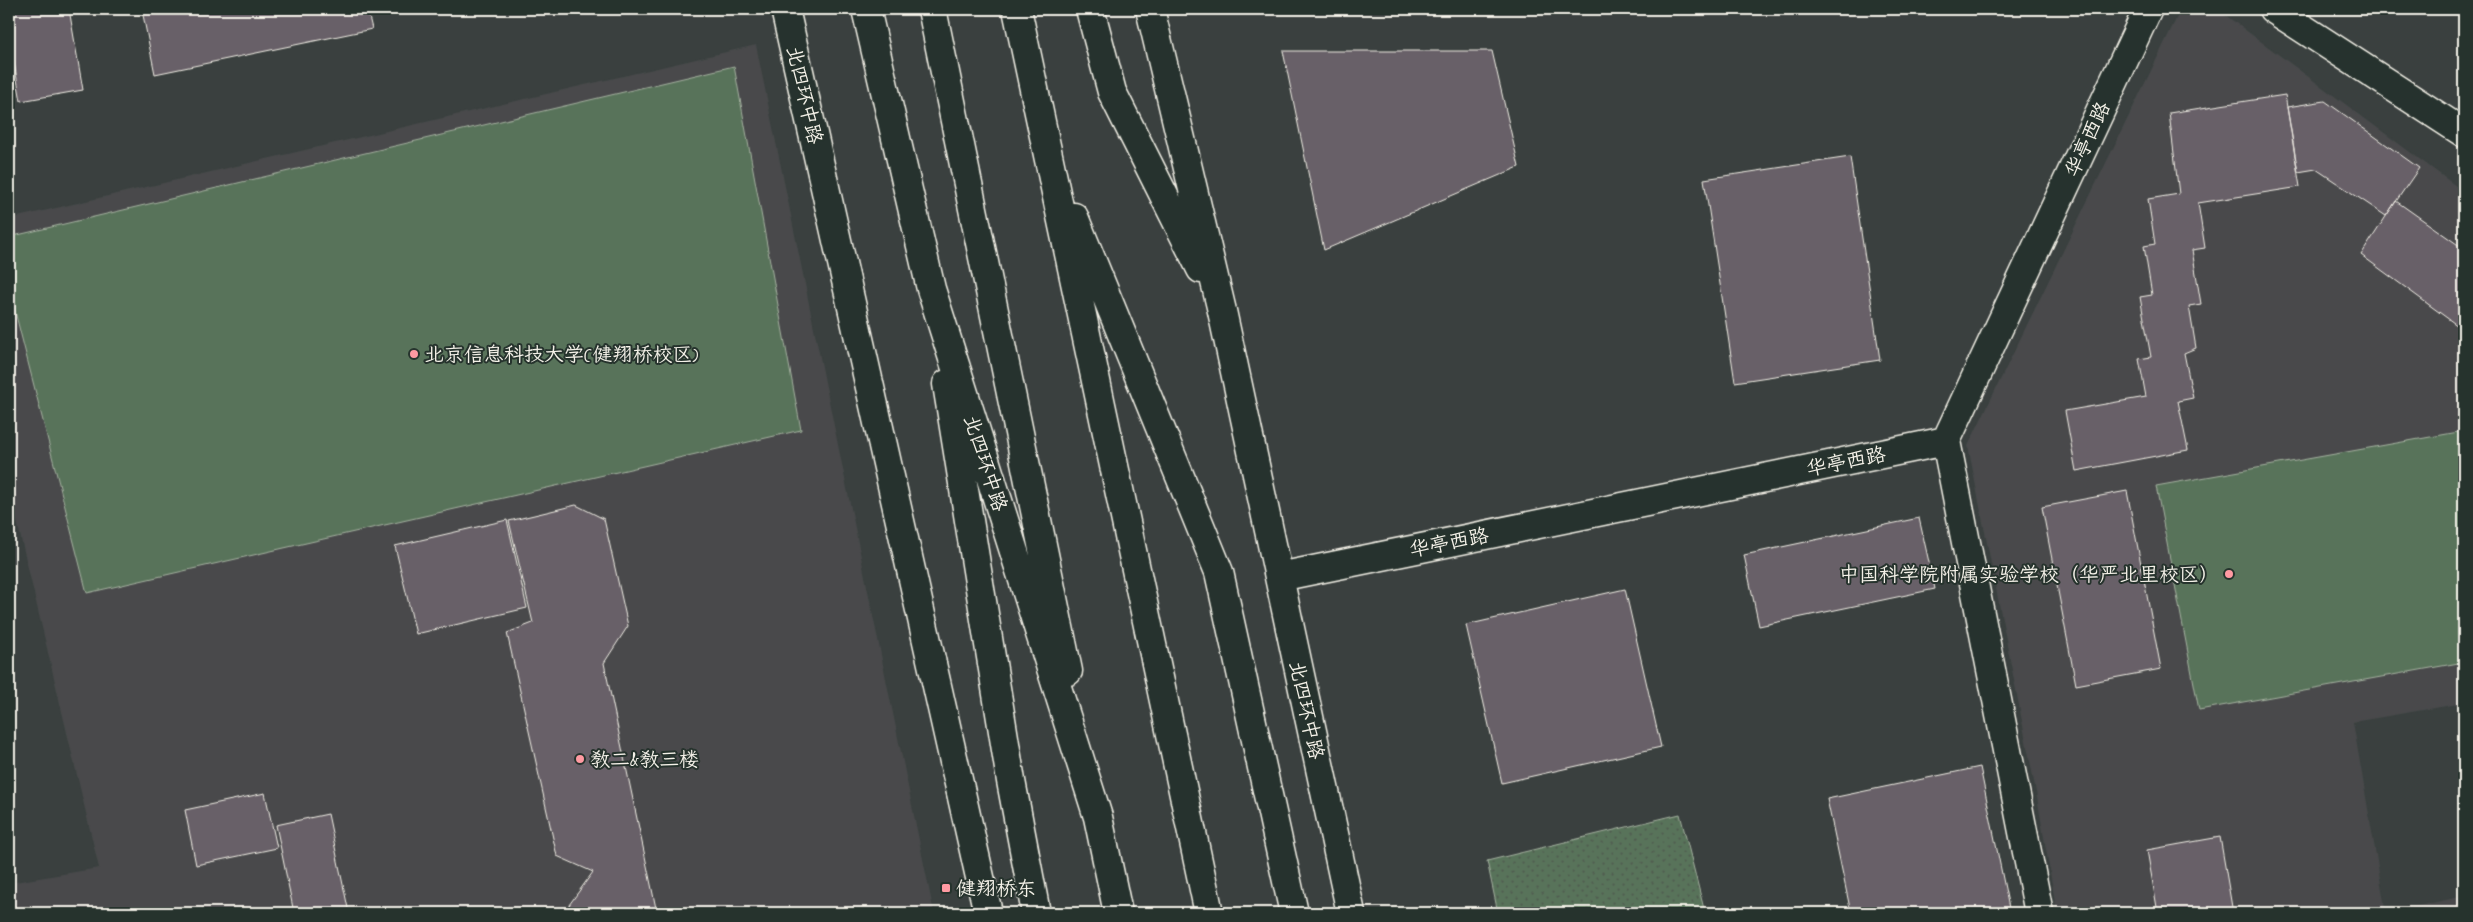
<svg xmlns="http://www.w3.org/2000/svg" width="2473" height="922" font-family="'Indie Flower','LXGW WenKai TC',sans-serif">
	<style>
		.built { fill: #484a4b }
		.grass { fill: url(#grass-dots); stroke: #a6b2a1 }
		.park { fill: #58735a; stroke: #a6b2a1 }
		.building { fill: #686068; stroke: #f4f1e8 }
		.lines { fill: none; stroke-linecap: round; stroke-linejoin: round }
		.minor-casing { stroke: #f4f1e8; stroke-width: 31 }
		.highway-casing { stroke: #f4f1e8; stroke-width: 31 }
		.minor { stroke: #26332d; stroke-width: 28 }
		.highway { stroke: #26332d; stroke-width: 28 }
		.poi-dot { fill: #ff9aa2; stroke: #26332d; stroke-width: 2 }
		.labels { text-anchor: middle; stroke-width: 4; stroke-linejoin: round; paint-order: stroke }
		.street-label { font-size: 20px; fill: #f4f1e8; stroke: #26332d }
		.poi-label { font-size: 20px; fill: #f4f1e8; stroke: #26332d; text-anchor: start }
	</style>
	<defs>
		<pattern id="grass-dots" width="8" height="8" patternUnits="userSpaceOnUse" patternTransform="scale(1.25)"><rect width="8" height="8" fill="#58735a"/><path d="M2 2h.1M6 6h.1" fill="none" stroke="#505b4f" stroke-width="1.8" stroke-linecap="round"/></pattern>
	</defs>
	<rect width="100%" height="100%" fill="#3a403f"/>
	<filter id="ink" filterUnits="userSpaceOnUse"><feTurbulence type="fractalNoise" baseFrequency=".02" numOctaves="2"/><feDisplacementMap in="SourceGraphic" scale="10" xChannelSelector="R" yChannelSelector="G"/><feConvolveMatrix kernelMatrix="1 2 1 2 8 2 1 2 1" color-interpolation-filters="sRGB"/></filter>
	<g filter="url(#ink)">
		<path class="built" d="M2181 9H2217L2464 192V703L2353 722 2386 913 2464 896V913H2057L2037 797 1968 446Z
			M756 45 934 913H9V883L99 868 9 488V219Z"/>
		<path class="grass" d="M1680 814 1705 913H1498L1487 861Z"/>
		<path class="park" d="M734 66 801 430 87 593 9 288V237Z
			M2464 431V662L2199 710 2156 486Z"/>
		<path class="building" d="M9 9H69L83 90 21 101 9 35Z
			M148 9H367L372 29 155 74 142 10Z
			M1283 51H1492L1519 167 1324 250Z
			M2285 95 2300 187 2198 203 2205 248 2192 250 2201 304 2189 306 2196 348 2184 353 2193 398 2178 401 2188 450 2076 471 2065 411 2146 397 2139 359 2151 357 2140 297 2152 295 2144 246 2155 244 2148 199 2179 194 2169 113Z
			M2325 101 2419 168 2386 216 2316 169 2298 172 2287 107Z
			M1850 157 1880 360 1735 382 1704 179Z
			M2396 201 2464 249V318L2458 326 2361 255Z
			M2127 491 2161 669 2076 685 2042 507Z
			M576 505 604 519 628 626 604 663 657 913H570L569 905 593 872 557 856 507 633 533 623 509 521Z
			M1919 518 1935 589 1759 626 1744 555Z
			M507 520 527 608 416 634 395 546Z
			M1625 589 1661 747 1502 783 1466 625Z
			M1980 767 2010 913H1851L1827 799Z
			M265 793 277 848 196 865 185 810Z
			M328 814 349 913H294L276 825Z
			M2220 837 2233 913H2158L2147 850Z"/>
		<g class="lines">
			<defs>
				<path id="minor" d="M785 9 988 913
					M1090 9 1112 92 1201 269
					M1150 9 1222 311 1351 913
					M2273 9 2464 133
					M1946 441 2039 913
					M1946 441 2148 9
					M1279 577 1946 441"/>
				<path id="highway" d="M866 9 931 289 1098 817 1118 913
					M932 9 1068 671
					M1017 9 1209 913
					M1074 217 1219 572 1294 913
					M947 384 1011 781 1036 913"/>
			</defs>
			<use href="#minor" class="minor-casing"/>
			<use href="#highway" class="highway-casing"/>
			<use href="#minor" class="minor"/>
			<use href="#highway" class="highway"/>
		</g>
	</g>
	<g class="poi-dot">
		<circle cx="414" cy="354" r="5"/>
		<circle cx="2229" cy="574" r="5"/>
		<circle cx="580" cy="759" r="5"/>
		<rect x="941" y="883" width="10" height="10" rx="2.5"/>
	</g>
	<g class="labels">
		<g class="street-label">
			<text transform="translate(805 95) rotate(77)" y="7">北四环中路</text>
			<text transform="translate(2087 139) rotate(-65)" y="7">华亭西路</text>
			<text transform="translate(1846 461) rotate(-11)" y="7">华亭西路</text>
			<text transform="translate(986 463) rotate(72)" y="7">北四环中路</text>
			<text transform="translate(1449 542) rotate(-11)" y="7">华亭西路</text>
			<text transform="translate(1307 710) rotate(78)" y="7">北四环中路</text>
		</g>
		<g class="poi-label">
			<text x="424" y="361">北京信息科技大学(健翔桥校区)</text>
			<text x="2219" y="581" text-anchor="end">中国科学院附属实验学校（华严北里校区）</text>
			<text x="590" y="766">教二&amp;教三楼</text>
			<text x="956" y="895">健翔桥东</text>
		</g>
	</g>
	<rect width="2473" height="922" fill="none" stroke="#26332d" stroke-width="30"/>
	<rect x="15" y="15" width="2443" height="892" fill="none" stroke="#f4f1e8" stroke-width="2" filter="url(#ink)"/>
</svg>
